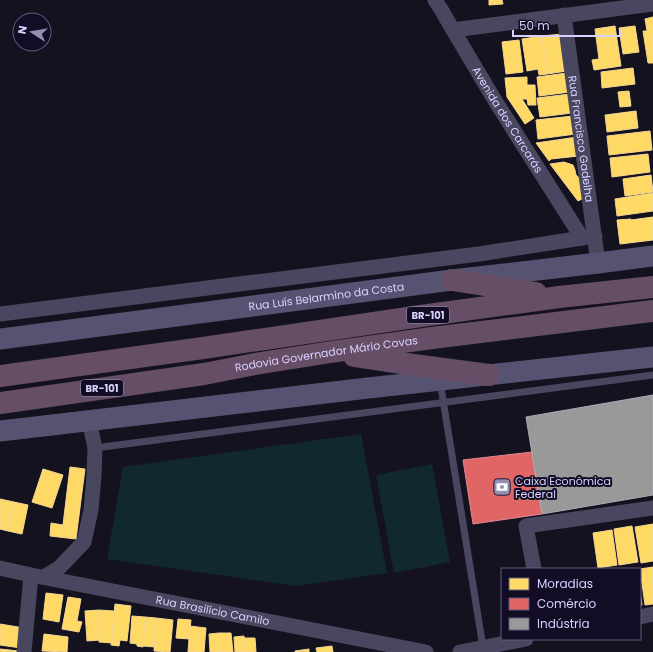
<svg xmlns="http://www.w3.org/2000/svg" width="653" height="652" font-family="Poppins,sans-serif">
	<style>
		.green { fill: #11292c }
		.homes { fill: #ffd966; stroke: #f3d694 }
		.shops { fill: #e06666; stroke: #de8694 }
		.industry { fill: #999; stroke: #acaab8 }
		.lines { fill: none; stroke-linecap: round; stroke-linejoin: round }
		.lane { stroke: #494760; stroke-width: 7 }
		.street { stroke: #494760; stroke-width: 15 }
		.secondary { stroke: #565372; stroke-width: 21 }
		.highway { stroke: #654e66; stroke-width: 22 }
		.labels { text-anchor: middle; stroke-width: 4; stroke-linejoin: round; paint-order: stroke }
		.shield { fill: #120d24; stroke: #9d96bd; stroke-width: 1 }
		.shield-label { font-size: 10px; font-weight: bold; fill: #d8d0ff }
		.street-label { font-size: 11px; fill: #d8d0ff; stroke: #120d24 }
		.poi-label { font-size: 11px; fill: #d8d0ff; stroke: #120d24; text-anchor: start }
	</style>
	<rect width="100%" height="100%" fill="#15121f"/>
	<path class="green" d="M361 434 387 573 296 586 107 559 123 467Z
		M432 464 450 562 394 573 376 475Z"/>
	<path class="homes" d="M489 0H502L503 4 489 5Z
		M653 17V63H648L643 31H647L645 19Z
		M615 26 621 66 594 70 592 60 599 59 595 29Z
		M635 26 639 52 623 54 619 28Z
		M562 34 567 71 547 74 542 36Z
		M542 36 547 74 539 75 538 69 527 71 522 39Z
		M519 40 523 72 506 74 502 42Z
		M633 68 635 84 602 88 601 72Z
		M567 73 570 92 539 96 537 77Z
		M527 77V85H535L536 105H528L527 99H522L534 118 525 124 507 97 505 78Z
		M629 91 631 106 620 107 618 92Z
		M570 94 572 113 540 117 537 98Z
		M636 111 638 128 607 132 605 115Z
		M573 116 576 134 538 139 536 120Z
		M650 131 652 150 609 155 607 136Z
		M577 137 579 156 551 159 549 161 536 143Z
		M648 154 650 172 612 177 610 158Z
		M564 162 573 165 575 170 576 175 583 181 584 198 578 201 550 164Z
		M651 175 653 192 625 196 623 179Z
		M653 193V211L617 216 615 199Z
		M653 217V240L620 244 617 220 631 219V220Z
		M70 467 85 469 76 539 50 536 51 523 63 525Z
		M43 469 63 475 52 508 32 502Z
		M0 499 14 502 8 531 0 529Z
		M14 502 28 505 22 534 8 531Z
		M653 524V561L641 563 635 527Z
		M632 526 638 562 619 565 614 529Z
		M612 530 617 565 598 568 593 533Z
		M653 567V604L645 605 640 569Z
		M640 591 642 605H640Z
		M46 593 63 595 59 622 43 619Z
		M68 597 81 599 77 621 82 622 79 632 62 629Z
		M115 604 131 606 127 641 120 640 119 646 111 645Z
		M99 610 114 611 112 643 99 642Z
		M99 610 100 640 87 641 85 611Z
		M132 616 145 617 143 647 137 646V644L130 643Z
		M145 617 156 618 155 647 143 646Z
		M156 618 173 620 170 652 154 651Z
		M178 619 191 620 189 639 176 638Z
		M0 624 24 628 21 648 0 645Z
		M190 626 206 628 204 652H188Z
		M219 633H231L233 652H220Z
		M219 633 220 652H210L209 634Z
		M44 634 68 637 67 652 42 651Z
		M244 636 245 652H235L234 637Z
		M244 638H255L256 652H245Z
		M332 646 333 652H317L316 648Z
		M0 649 19 651V652H0Z
		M309 649V652H295V651Z"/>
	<path class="shops" d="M532 452 542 514 473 524 463 460Z"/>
	<path class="industry" d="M653 395V495L542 514 526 417Z"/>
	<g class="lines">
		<path class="lane" d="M440 381 483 647
			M95 448 653 375"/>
		<g class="street">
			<path id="s1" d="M435 0 442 11 453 30 494 99 582 238"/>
			<path id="s2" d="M564 15 598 263"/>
			<path d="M453 30 653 4"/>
			<path d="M0 314 479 254 595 236"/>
			<path id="s3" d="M0 568 31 575 426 652"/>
			<path d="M534 569 526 526 653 508"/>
			<path d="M44 577 60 567 84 542 91 510 94 476 95 448 89 420"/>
			<path d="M640 617 653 614"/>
			<path d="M24 652 31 575"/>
			<path d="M460 652 526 639"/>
		</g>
		<g class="secondary">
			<path id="s4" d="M0 339 452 280 598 263 653 256"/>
			<path d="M0 431 368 388 653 357"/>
		</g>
		<g class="highway">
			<path d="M452 280 536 293"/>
			<path d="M354 356 400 363 489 375"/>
			<path d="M0 376 203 348 421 316 559 297 653 287"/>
			<path id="s5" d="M0 403 204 374 255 364 331 352 432 338 653 311"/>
		</g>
	</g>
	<defs>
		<symbol id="bank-square" viewBox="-11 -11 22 22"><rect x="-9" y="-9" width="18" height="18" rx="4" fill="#948eb1" stroke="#120d24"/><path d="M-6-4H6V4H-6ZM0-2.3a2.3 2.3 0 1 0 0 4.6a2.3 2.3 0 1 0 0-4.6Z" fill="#fff"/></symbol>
	</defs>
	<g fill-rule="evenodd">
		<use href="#bank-square" x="492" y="477" width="20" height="20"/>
	</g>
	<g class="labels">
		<g class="shield">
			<rect x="407" y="307" width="42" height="16" rx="3"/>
			<rect x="81" y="380" width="42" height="16" rx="3"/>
		</g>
		<g class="shield-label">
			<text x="428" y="319">BR-101</text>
			<text x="102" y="392">BR-101</text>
		</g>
		<g class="street-label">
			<text dy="4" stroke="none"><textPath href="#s1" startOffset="140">Avenida dos Carcarás</textPath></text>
			<text dy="4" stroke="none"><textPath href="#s2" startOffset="125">Rua Francisco Gadelha</textPath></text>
			<text dy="4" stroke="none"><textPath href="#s4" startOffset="329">Rua Luís Belarmino da Costa</textPath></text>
			<text dy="4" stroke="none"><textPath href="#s5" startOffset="330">Rodovia Governador Mário Covas</textPath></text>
			<text dy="4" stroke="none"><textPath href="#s3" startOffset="217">Rua Brasilício Camilo</textPath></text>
		</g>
		<g class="poi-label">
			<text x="515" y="485">Caixa Econômica<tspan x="515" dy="13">Federal</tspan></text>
		</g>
	</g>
	<rect x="501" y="568" width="140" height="72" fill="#120d24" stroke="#615b7c"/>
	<rect x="509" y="578" width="20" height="12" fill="#ffd966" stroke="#615b7c"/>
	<text x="537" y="588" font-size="12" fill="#d8d0ff">Moradias</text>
	<rect x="509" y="598" width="20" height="12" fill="#e06666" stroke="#615b7c"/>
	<text x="537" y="608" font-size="12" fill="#d8d0ff">Comércio</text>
	<rect x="509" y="618" width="20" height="12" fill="#999999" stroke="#615b7c"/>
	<text x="537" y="628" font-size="12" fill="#d8d0ff">Indústria</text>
	<g transform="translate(32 32) rotate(282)"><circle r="19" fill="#120d24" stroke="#615b7c"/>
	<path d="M0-3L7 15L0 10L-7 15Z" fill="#948eb1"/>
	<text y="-6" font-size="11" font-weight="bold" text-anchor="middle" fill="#d8d0ff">N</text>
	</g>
	<path d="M513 30v6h107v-6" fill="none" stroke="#d8d0ff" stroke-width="2"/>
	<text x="519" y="30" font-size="12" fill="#d8d0ff" stroke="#120d24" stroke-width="3" paint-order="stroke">50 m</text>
</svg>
